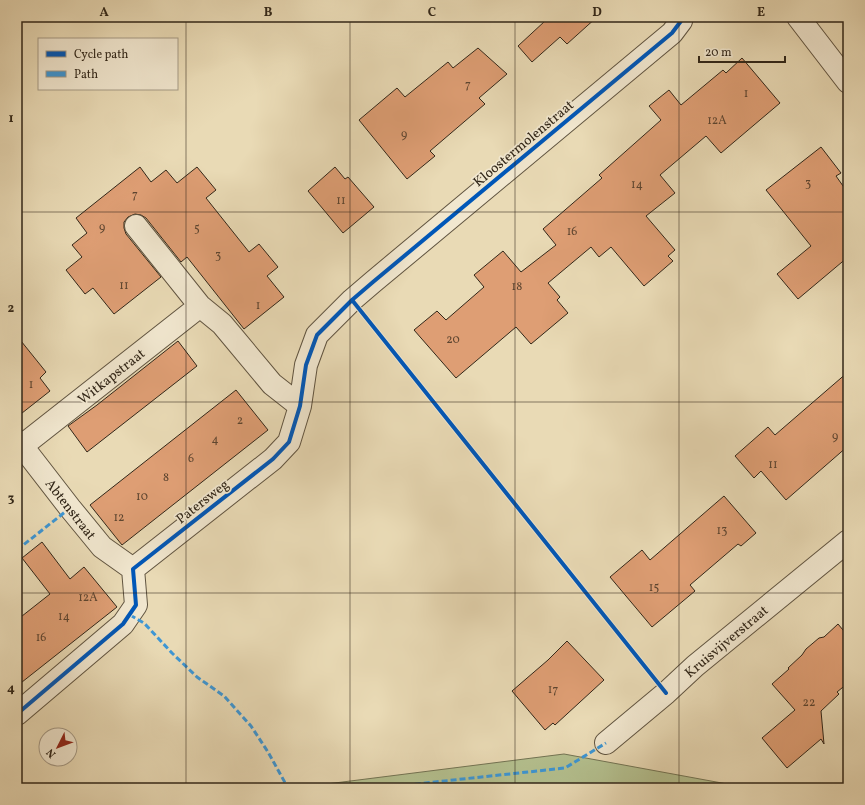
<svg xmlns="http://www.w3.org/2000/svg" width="865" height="805" font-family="Vollkorn,serif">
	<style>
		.green { fill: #b4c08f; stroke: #737454 }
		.building { fill: #de9e74; stroke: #322719 }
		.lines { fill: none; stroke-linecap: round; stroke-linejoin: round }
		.minor-casing { stroke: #605440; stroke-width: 24 }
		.minor { stroke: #f1e7cf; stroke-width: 22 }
		.quiet { stroke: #3d96d4; stroke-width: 3; stroke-dasharray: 6 3; stroke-linecap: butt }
		.cycleway-casing { stroke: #f1e7cf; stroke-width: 6 }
		.cycleway { stroke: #0057b8; stroke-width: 4 }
		.grid { fill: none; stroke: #322719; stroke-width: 1; stroke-opacity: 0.55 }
		.labels { text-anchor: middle; stroke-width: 3.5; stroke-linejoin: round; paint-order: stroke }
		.number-label { font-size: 12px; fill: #5d4530 }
		.street-label { font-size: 14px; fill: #322719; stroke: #f1e7cf }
		.neatline { fill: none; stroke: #322719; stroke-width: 1.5 }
		.grid-label { font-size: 13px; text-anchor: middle; font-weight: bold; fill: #322719 }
	</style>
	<rect width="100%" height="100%" fill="#e9dab5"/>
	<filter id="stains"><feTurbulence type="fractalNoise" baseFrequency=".005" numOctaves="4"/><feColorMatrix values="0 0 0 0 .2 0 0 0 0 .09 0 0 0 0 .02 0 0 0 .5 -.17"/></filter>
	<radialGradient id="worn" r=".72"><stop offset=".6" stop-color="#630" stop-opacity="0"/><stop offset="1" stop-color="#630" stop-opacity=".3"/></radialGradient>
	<path class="green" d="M564 754 749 788H295Z"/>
	<path class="building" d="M541 17H597L567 44 560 37 532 62 518 46 545 21Z
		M478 48 507 74 479 98 485 104 430 151 435 156 407 179 359 120 397 88 405 97 448 62 453 68Z
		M742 58 780 103 721 153 706 136 660 175 675 193 646 216 675 250 668 256 673 261 644 286 611 247 599 257 591 247 548 283 560 297 557 300 568 313 531 344 516 327 456 378 414 330 437 311 446 320 484 287 474 275 503 251 521 272 556 245 543 229 602 178 599 175 661 120 649 106 669 90 681 105 723 70 726 73Z
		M821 147 841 173 836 176 848 193V257L798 299 777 274 811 246 766 190Z
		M140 167 151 182 166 170 177 183 197 167 216 190 206 198 249 252 259 244 278 267 267 276 284 297 244 329 187 257 181 262 146 218 141 215 135 214 128 217 124 222V228L126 234 161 277 114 314 93 288 85 294 66 270 82 257 72 245 87 233 76 218Z
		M335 167 345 179 348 177 374 207 343 233 308 191Z
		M17 336 46 372 40 378 50 391 17 417Z
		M178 341 197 366 87 452 68 426 97 405Z
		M848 372V446L786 500 761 471 754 478 735 456 768 427 775 435Z
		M236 390 268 430 122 545 90 505Z
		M724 496 756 533 741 546 738 544 690 585 695 591 652 627 610 577 642 550 650 560Z
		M42 542 70 579 84 567 117 607 17 686V620L50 594 22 558Z
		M838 624 848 636V683L837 692 839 694 821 711 824 744 821 739 787 768 762 738 795 710 772 684 789 669 788 668 802 655 806 649 819 638 824 637Z
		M567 641 604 680 555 725 553 723 545 730 512 691 548 660Z"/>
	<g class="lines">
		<defs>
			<path id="minor" d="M798 17 848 82
				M136 226 200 306 222 324 272 384 300 406
				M17 441 22 446 70 508 102 547 133 569
				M22 446 200 306
				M17 714 123 624 136 605 133 569 273 459 289 442 300 406 306 365 317 335 352 300 373 282 672 33 681 21 682 17
				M606 743 666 693 695 666 848 541"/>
		</defs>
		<use href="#minor" class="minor-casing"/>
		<use href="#minor" class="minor"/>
		<path class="quiet" d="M17 550 70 508
			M130 615 144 623 172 653 197 677 224 696 251 726 268 752 288 788
			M379 788 565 768 606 743"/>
		<defs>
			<path id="cycleway" d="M352 300 666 693
				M17 714 123 624 136 605 133 569 273 459 289 442 300 406 306 365 317 335 352 300 373 282 672 33 681 21 682 17"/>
		</defs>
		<use href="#cycleway" class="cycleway-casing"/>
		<use href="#cycleway" class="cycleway"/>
	</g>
	<path class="grid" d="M186 17V788M350 17V788M515 17V788M679 17V788M17 212H848M17 402H848M17 593H848"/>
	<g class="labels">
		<g class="number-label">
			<text x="468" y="88">7</text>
			<text x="746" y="97">1</text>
			<text x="717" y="124">12A</text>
			<text x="404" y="138">9</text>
			<text x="808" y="187">3</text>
			<text x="637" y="188">14</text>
			<text x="135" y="198">7</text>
			<text x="341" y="204">11</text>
			<text x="102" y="231">9</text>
			<text x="197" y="232">5</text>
			<text x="572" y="235">16</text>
			<text x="218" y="259">3</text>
			<text x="124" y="289">11</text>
			<text x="517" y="290">18</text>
			<text x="258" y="309">1</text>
			<text x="453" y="343">20</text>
			<text x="31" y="388">1</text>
			<text x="240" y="424">2</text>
			<text x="835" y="440">9</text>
			<text x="215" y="443">4</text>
			<text x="191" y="462">6</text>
			<text x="773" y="468">11</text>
			<text x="166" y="481">8</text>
			<text x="142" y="500">10</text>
			<text x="119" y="521">12</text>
			<text x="722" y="534">13</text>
			<text x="654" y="591">15</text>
			<text x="88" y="601">12A</text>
			<text x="64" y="620">14</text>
			<text x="41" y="641">16</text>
			<text x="553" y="693">17</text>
			<text x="809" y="706">22</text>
		</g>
		<g class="street-label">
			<text transform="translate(523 143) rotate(-40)" y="5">Kloostermolenstraat</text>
			<text transform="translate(111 376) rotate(-38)" y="5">Witkapstraat</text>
			<text transform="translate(202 501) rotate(-38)" y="5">Patersweg</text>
			<text transform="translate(71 509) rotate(52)" y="5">Abtenstraat</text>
			<text transform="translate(726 641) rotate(-40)" y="5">Kruisvijverstraat</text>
		</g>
	</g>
	<rect width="865" height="805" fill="none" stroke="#e9dab5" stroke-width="44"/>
	<rect x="38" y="38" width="140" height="52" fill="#f1e7cf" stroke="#a59a86"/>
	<rect x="46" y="51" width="20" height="6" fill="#0057b8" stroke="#a59a86"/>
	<text x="74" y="58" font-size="12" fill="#322719">Cycle path</text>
	<rect x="46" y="71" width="20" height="6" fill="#3d96d4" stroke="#a59a86"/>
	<text x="74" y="78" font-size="12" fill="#322719">Path</text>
	<g transform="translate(58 747) rotate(228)"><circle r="19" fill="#f1e7cf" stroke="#a59a86"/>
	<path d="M0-3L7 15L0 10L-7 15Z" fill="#8f2418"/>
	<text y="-6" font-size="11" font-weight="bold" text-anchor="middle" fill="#322719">N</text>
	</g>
	<path d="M699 56v6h86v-6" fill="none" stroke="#322719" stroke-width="2"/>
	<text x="705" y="56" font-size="12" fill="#322719" stroke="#f1e7cf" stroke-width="3" paint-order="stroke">20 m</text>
	<rect x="22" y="22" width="821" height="761" class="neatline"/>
	<g class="grid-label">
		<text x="104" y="16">A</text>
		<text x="268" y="16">B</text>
		<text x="432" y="16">C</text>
		<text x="597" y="16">D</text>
		<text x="761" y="16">E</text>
		<text x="11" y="122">1</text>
		<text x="11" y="312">2</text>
		<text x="11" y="502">3</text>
		<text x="11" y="692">4</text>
	</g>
	<rect width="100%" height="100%" filter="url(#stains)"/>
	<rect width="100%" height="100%" fill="url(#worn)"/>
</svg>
